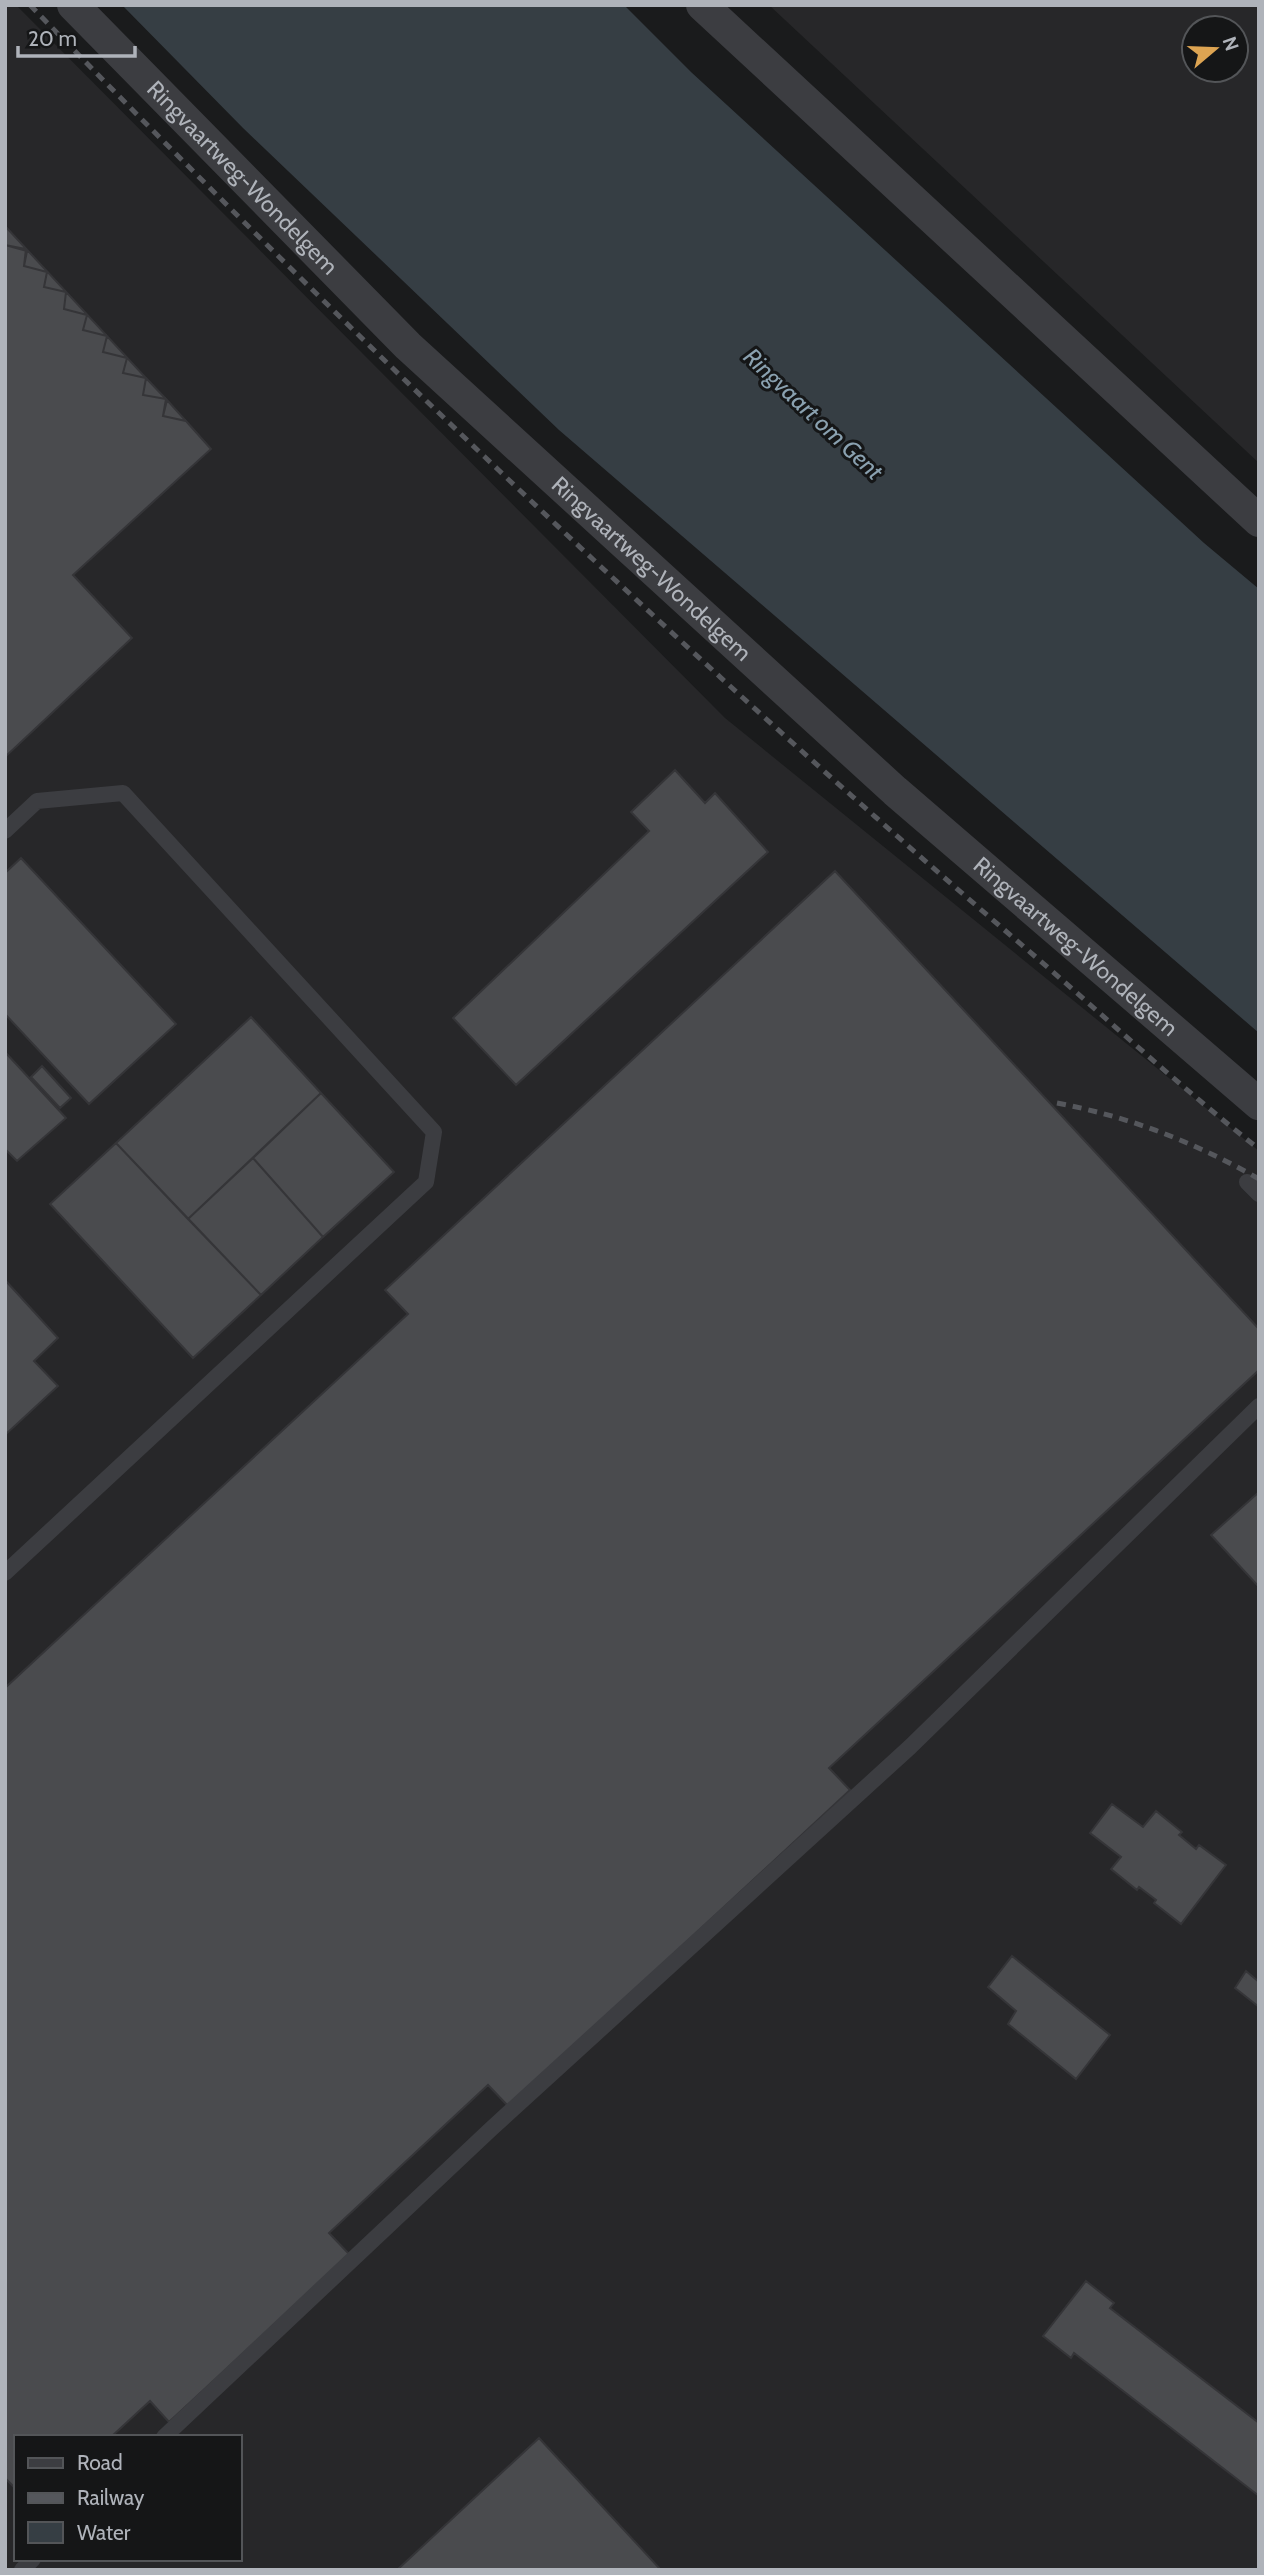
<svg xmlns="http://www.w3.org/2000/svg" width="1264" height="2575" font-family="Cabin,sans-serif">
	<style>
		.built { fill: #272729; fill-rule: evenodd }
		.water { fill: #363e44 }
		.building { fill: #4a4b4e; stroke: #353538; stroke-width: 2 }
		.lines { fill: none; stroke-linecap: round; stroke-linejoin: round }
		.service { stroke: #3c3d41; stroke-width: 16 }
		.minor { stroke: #3c3d41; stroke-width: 32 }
		.rail { stroke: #55575c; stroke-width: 5; stroke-dasharray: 9 7; stroke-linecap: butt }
		.labels { text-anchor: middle; stroke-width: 6; stroke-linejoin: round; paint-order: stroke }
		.street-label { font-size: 23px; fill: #afb3ba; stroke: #151617 }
		.water-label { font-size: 24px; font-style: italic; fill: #8aa1b0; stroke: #151617 }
	</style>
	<rect width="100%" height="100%" fill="#1a1b1c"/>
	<path class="built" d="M5 5H16L725 718 1259 1151V2570H5ZM16 2437H240V2559H16Z
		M769 5H1259V463ZM1194 28H1236V70H1194Z"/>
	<path class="water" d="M122 5H624L691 72 1204 543 1259 589V1033L559 430 243 128Z"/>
	<path class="building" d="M5 226 146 378 123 373 127 358 103 352 107 336 83 330 87 315 64 309 66 292 44 287 47 272 24 266 27 251 5 245Z
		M5 245 26 249 24 266 47 272 44 287 66 292 64 309 87 315 83 330 107 336 103 352 127 358 123 373 146 378 143 395 166 399 163 416 186 421 211 449 73 575 132 638 5 757Z
		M146 378 166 399 143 395Z
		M167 400 186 421 163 416Z
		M675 770 705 803 715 793 768 852 516 1085 453 1018 649 831 631 812Z
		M21 858 176 1024 89 1104 5 1014V873Z
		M835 871 1259 1329V1370L829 1768 850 1790 509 2107 488 2085 329 2233 350 2255 169 2422 150 2401 111 2437H16V2489L5 2478V1688L408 1314 385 1290Z
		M251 1017 321 1093 188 1219 116 1143Z
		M5 1052 66 1118 17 1161 5 1149Z
		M42 1066 71 1098 60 1108 31 1077Z
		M321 1093 394 1172 323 1237 253 1158Z
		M116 1143 261 1295 193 1358 50 1204Z
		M253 1158 323 1237 261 1295 188 1219Z
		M5 1280 58 1338 34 1361 58 1386 5 1435Z
		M1259 1492V1587L1211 1535Z
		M1112 1804 1143 1827 1156 1811 1182 1832 1179 1835 1196 1849 1199 1845 1226 1865 1181 1924 1154 1903 1156 1900 1139 1887 1137 1890 1111 1869 1121 1857 1090 1833Z
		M1012 1956 1110 2035 1076 2079 1008 2024 1016 2011 988 1987Z
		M1246 1971 1259 1982V2007L1235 1988Z
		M1086 2281 1114 2303 1110 2308 1259 2423V2496L1074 2353 1071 2358 1043 2336Z
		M539 2438 661 2570H397Z"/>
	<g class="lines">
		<path class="service" d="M5 831 37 801 123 793 434 1132 426 1182 5 1573
			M1247 1182 1259 1194
			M164 2437 491 2129 910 1747 1259 1406
			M22 2570 33 2559"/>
		<g class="minor">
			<path id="s1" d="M73 5 408 346 895 791 1259 1104"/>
			<path d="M702 5 1259 521"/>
		</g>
		<path class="rail" d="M30 5C345 330 673 644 1016 940 1097 1009 1175 1083 1259 1149
			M1057 1103C1130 1117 1194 1142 1259 1179"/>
	</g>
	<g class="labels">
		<g class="street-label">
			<text dy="8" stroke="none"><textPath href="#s1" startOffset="242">Ringvaartweg-Wondelgem</textPath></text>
			<text dy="8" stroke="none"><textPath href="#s1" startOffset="808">Ringvaartweg-Wondelgem</textPath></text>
			<text dy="8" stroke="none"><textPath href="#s1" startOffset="1376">Ringvaartweg-Wondelgem</textPath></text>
		</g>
		<g class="water-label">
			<text transform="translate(813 414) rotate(43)" y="8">Ringvaart om Gent</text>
		</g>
	</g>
	<rect width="1264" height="2575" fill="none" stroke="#afb3ba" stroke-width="14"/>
	<rect x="14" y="2435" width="228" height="126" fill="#151617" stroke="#535558" stroke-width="2"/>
	<rect x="28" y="2458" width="35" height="10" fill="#3c3d41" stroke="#535558" stroke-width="2"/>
	<text x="77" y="2470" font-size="21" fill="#afb3ba">Road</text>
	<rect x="28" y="2493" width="35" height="10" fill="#55575c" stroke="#535558" stroke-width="2"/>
	<text x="77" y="2505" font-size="21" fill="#afb3ba">Railway</text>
	<rect x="28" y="2522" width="35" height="21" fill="#363e44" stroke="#535558" stroke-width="2"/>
	<text x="77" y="2540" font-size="21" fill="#afb3ba">Water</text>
	<g transform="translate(1215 49) rotate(71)"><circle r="33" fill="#151617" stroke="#535558" stroke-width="2"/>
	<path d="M0-5L12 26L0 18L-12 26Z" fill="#dda452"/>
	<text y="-10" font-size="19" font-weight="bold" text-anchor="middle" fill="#afb3ba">N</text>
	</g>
	<path d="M18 46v10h117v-10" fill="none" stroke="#afb3ba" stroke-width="3.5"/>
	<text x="28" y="46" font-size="21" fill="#afb3ba" stroke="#151617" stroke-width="5" paint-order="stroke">20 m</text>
</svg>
